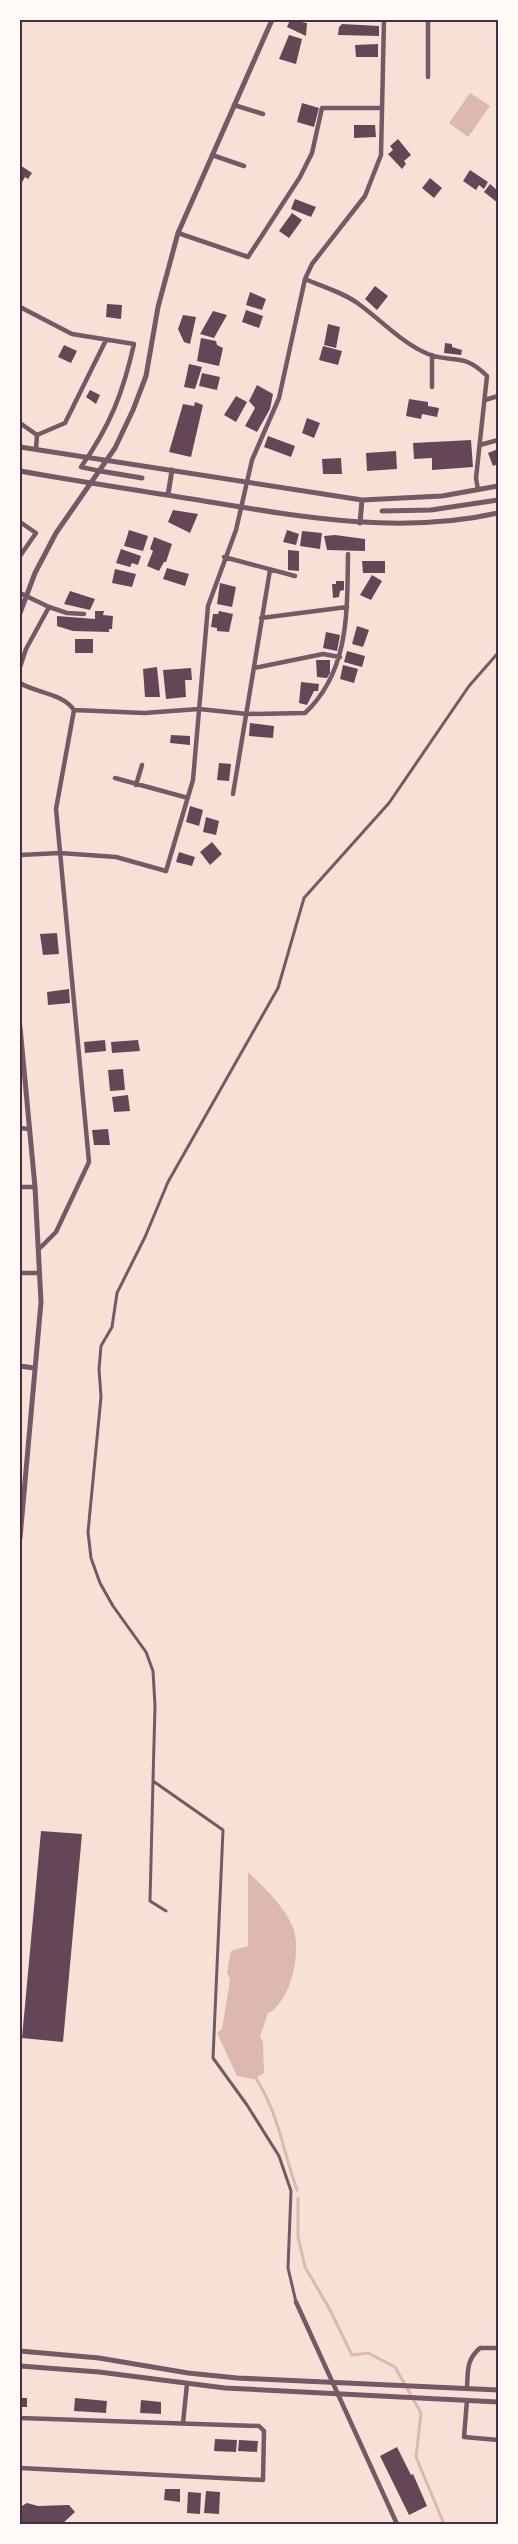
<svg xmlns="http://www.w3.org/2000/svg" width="518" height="2544" font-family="Karla,sans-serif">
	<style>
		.water { fill: #dcb8b0 }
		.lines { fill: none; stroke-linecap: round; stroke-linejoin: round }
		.stream { stroke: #dcb8b0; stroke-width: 3 }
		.building { fill: #644757 }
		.pedestrian { stroke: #755966; stroke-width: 3 }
		.minor { stroke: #755966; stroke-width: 4.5 }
		.tertiary { stroke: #755966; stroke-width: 5 }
		.neatline { fill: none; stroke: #4a2c40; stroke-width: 2 }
	</style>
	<rect width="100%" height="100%" fill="#f7e1d7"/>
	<path class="water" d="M470 93 490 106 468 137 449 123Z
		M248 1872C265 1888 282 1904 292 1925 303 1948 291 2003 268 2013L260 2036 263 2042 264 2073 254 2079 237 2076 217 2033 222 2029 230 1980 227 1972 231 1951 248 1946Z"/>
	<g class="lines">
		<path class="stream" d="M255 2077C278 2111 283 2151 297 2190
			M298 2198V2237L305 2267 329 2308 352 2355 368 2353 395 2367 421 2413 416 2457 444 2524"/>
	</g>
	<path class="building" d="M290 20 307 23 306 36 287 27Z
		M342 24 379 26V36L338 35 339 27Z
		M289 35 302 39 296 64 279 59Z
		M378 44V57H356L355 45Z
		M302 103 319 108 314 127 297 122Z
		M354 125H375L376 137 354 138Z
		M398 139 411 155 404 161 406 164 402 169 388 154 393 150 390 146Z
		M20 165 32 173 28 179 25 177 20 186Z
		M470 170 488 182 484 189 479 185 476 190 463 181Z
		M430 178 442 188 434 198 422 188Z
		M490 184 498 191V203L484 192Z
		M295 199 316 207 311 217 291 209Z
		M292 213 302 220 289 238 279 231Z
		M375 286 388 296 377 310 365 299Z
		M250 292 266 299 262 310 246 305Z
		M107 304 122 305 121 319 106 317Z
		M246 310 263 316 259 328 242 322Z
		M213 311 227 315 214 338 200 334Z
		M183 315 196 317 190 344 184 342 178 329Z
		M328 324 340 327 336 348 324 345Z
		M201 338 216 341 217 345 223 348 219 366 197 361Z
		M445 343 452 344V347L462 350 461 355 444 353Z
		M64 345 77 351 71 363 58 357Z
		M323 346 342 351 338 365 319 360Z
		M189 364 202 367 195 389 184 387Z
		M202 373 220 377 217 390 199 386Z
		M257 385 273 394 270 409 257 432 245 426 255 408 249 401Z
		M90 390 100 395 96 404 86 397Z
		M236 396 247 402 236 422 224 415Z
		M409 399 428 402V406L439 408 437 417 422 414 421 419 406 416Z
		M195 402 203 405 191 457 169 452 183 404 194 406Z
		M307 418 320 423 314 438 302 433Z
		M268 436 295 446 291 457 264 447Z
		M471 440 473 467 432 470V458L414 459 413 443Z
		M498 449V464L493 466 488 453Z
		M396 451 397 469 367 471 366 453Z
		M341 458 342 474H323L322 459Z
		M173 510 198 514 190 533 168 522Z
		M129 530 148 536 143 551 124 546Z
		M287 530 299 534 296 545 283 542Z
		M302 531 322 533 320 549 300 546Z
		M335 535 365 539V551L327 550 324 536Z
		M154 537 172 544 166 562H164L159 571 147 566 153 551 150 549Z
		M121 549 141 556 138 565 132 563 130 567 116 563Z
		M288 550 299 551V571L288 570Z
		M362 561H385V573H363Z
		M167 568 189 574 185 586 163 579Z
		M115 569 136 574 132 587 112 583Z
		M372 575 382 581 371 600 360 595Z
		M336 581H344V590L340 591 339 597 333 598 332 584H336Z
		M220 583 236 587 232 607 217 604Z
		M70 591 95 599 90 610 64 604Z
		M95 611H104L103 615 113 616 112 629H109V632L73 631 57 626V616L95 619Z
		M219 611 233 614 229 632 217 631V628L211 627 213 614H218Z
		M357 626 369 630 363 647 352 644Z
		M326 632 340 635 337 651 323 648Z
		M75 639H93V653H75Z
		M347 651 365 656 362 667 344 662Z
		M316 660H330V673L327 678 317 677Z
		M343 665 358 669 354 683 340 679Z
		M157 667 160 697H145L143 669Z
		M191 668 192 680H185L186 697 166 699 163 670Z
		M301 682 319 684 318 691H314L307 705 299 703Z
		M250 723 274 726 273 738 249 736Z
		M171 735 190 736V745L170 743Z
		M219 763 231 764 229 781 217 780Z
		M190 806 203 810 199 826 186 822Z
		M206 817 219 821 216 835 203 832Z
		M212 842 222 854 210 865 200 852Z
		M179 852 195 857 192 866 176 862Z
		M57 933 59 954 43 955 40 934Z
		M69 989 70 1003 48 1005 47 992Z
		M105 1040 106 1051 85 1053 84 1042Z
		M138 1040 140 1051 112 1053 111 1042Z
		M123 1069 125 1090 110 1091 108 1070Z
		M128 1095 130 1111 114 1112 112 1097Z
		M108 1129 110 1145H94L92 1130Z
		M41 1831 82 1834 63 2042 22 2038Z
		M20 2398H27V2407H20Z
		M75 2398 107 2401 106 2413 74 2411Z
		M141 2400 161 2402V2414L140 2413Z
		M215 2439 237 2440 236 2452 214 2451Z
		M239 2440 258 2441 257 2452 238 2451Z
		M397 2447 411 2475 413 2474 427 2506 409 2515 380 2456Z
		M165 2489H180V2502L164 2500Z
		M206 2491 220 2492 219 2514 204 2513Z
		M188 2492 201 2493 200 2514 187 2513Z
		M27 2503 38 2506 69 2505 75 2512 62 2524H20V2507Z"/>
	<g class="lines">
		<path class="pedestrian" d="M153 1781 150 1901 166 1911
			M296 2302 288 2268 291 2191 279 2156 247 2105 213 2058 223 1830 153 1781 155 1706 153 1671 146 1652 113 1606 100 1583 91 1558 88 1532 101 1397 99 1369 101 1346 112 1327 117 1293 145 1237 168 1182 278 988 304 898 389 803 469 686 498 653"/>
		<path class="minor" d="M428 77V20
			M234 105 263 114
			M212 155 244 166
			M178 233 248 257 300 177 312 153 322 108H381
			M305 279 312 264 365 196 381 155 384 20
			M20 307 72 334 134 344C123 393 110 426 81 467L100 471
			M432 355V387
			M485 400 498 396
			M20 423 37 435
			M480 445 498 440
			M36 449 37 435 65 423 106 340
			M20 522 36 533 20 556
			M224 557 295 576
			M20 593 49 607 26 649 20 667
			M49 607 67 613 84 614
			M261 618 347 607
			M254 668 323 654 340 657
			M20 683C36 693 62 693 74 710L56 809 89 1162 56 1232 39 1249
			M74 710 144 713 199 709 247 714 305 713C350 671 347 610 348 554
			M115 778 188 798
			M136 785 142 765
			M233 794 270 570
			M20 855 60 853 116 857 166 871 193 780 208 606 236 530 252 460 279 398 305 279C323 287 345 293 360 305 382 321 402 343 428 354 455 364 463 352 487 376L476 478 478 490
			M20 1128 29 1129
			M20 1187H35
			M20 1273H40
			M296 2302 397 2524
			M467 2388C468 2371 466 2360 480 2348H498
			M467 2400 464 2437 498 2440
			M20 2418 259 2426 264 2431 263 2480 20 2468
			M183 2423 187 2384"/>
		<path class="tertiary" d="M20 447 362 500 442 496 498 486
			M20 471C81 482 143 491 204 501 302 517 400 535 498 513
			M100 471 142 478
			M168 495 172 470
			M382 511 431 510 498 500
			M360 523 362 500
			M20 613 35 573 56 533 115 448 133 410 146 376 158 307 178 233 272 20
			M20 1027 35 1187 41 1302 20 1538
			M20 1366 34 1368
			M20 2351 99 2358 188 2373 237 2378 498 2390
			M20 2366 99 2372 225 2388 498 2402"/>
	</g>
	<rect width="518" height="2544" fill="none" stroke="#fffaf5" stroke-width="42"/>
	<rect x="21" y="21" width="476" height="2502" class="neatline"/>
</svg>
